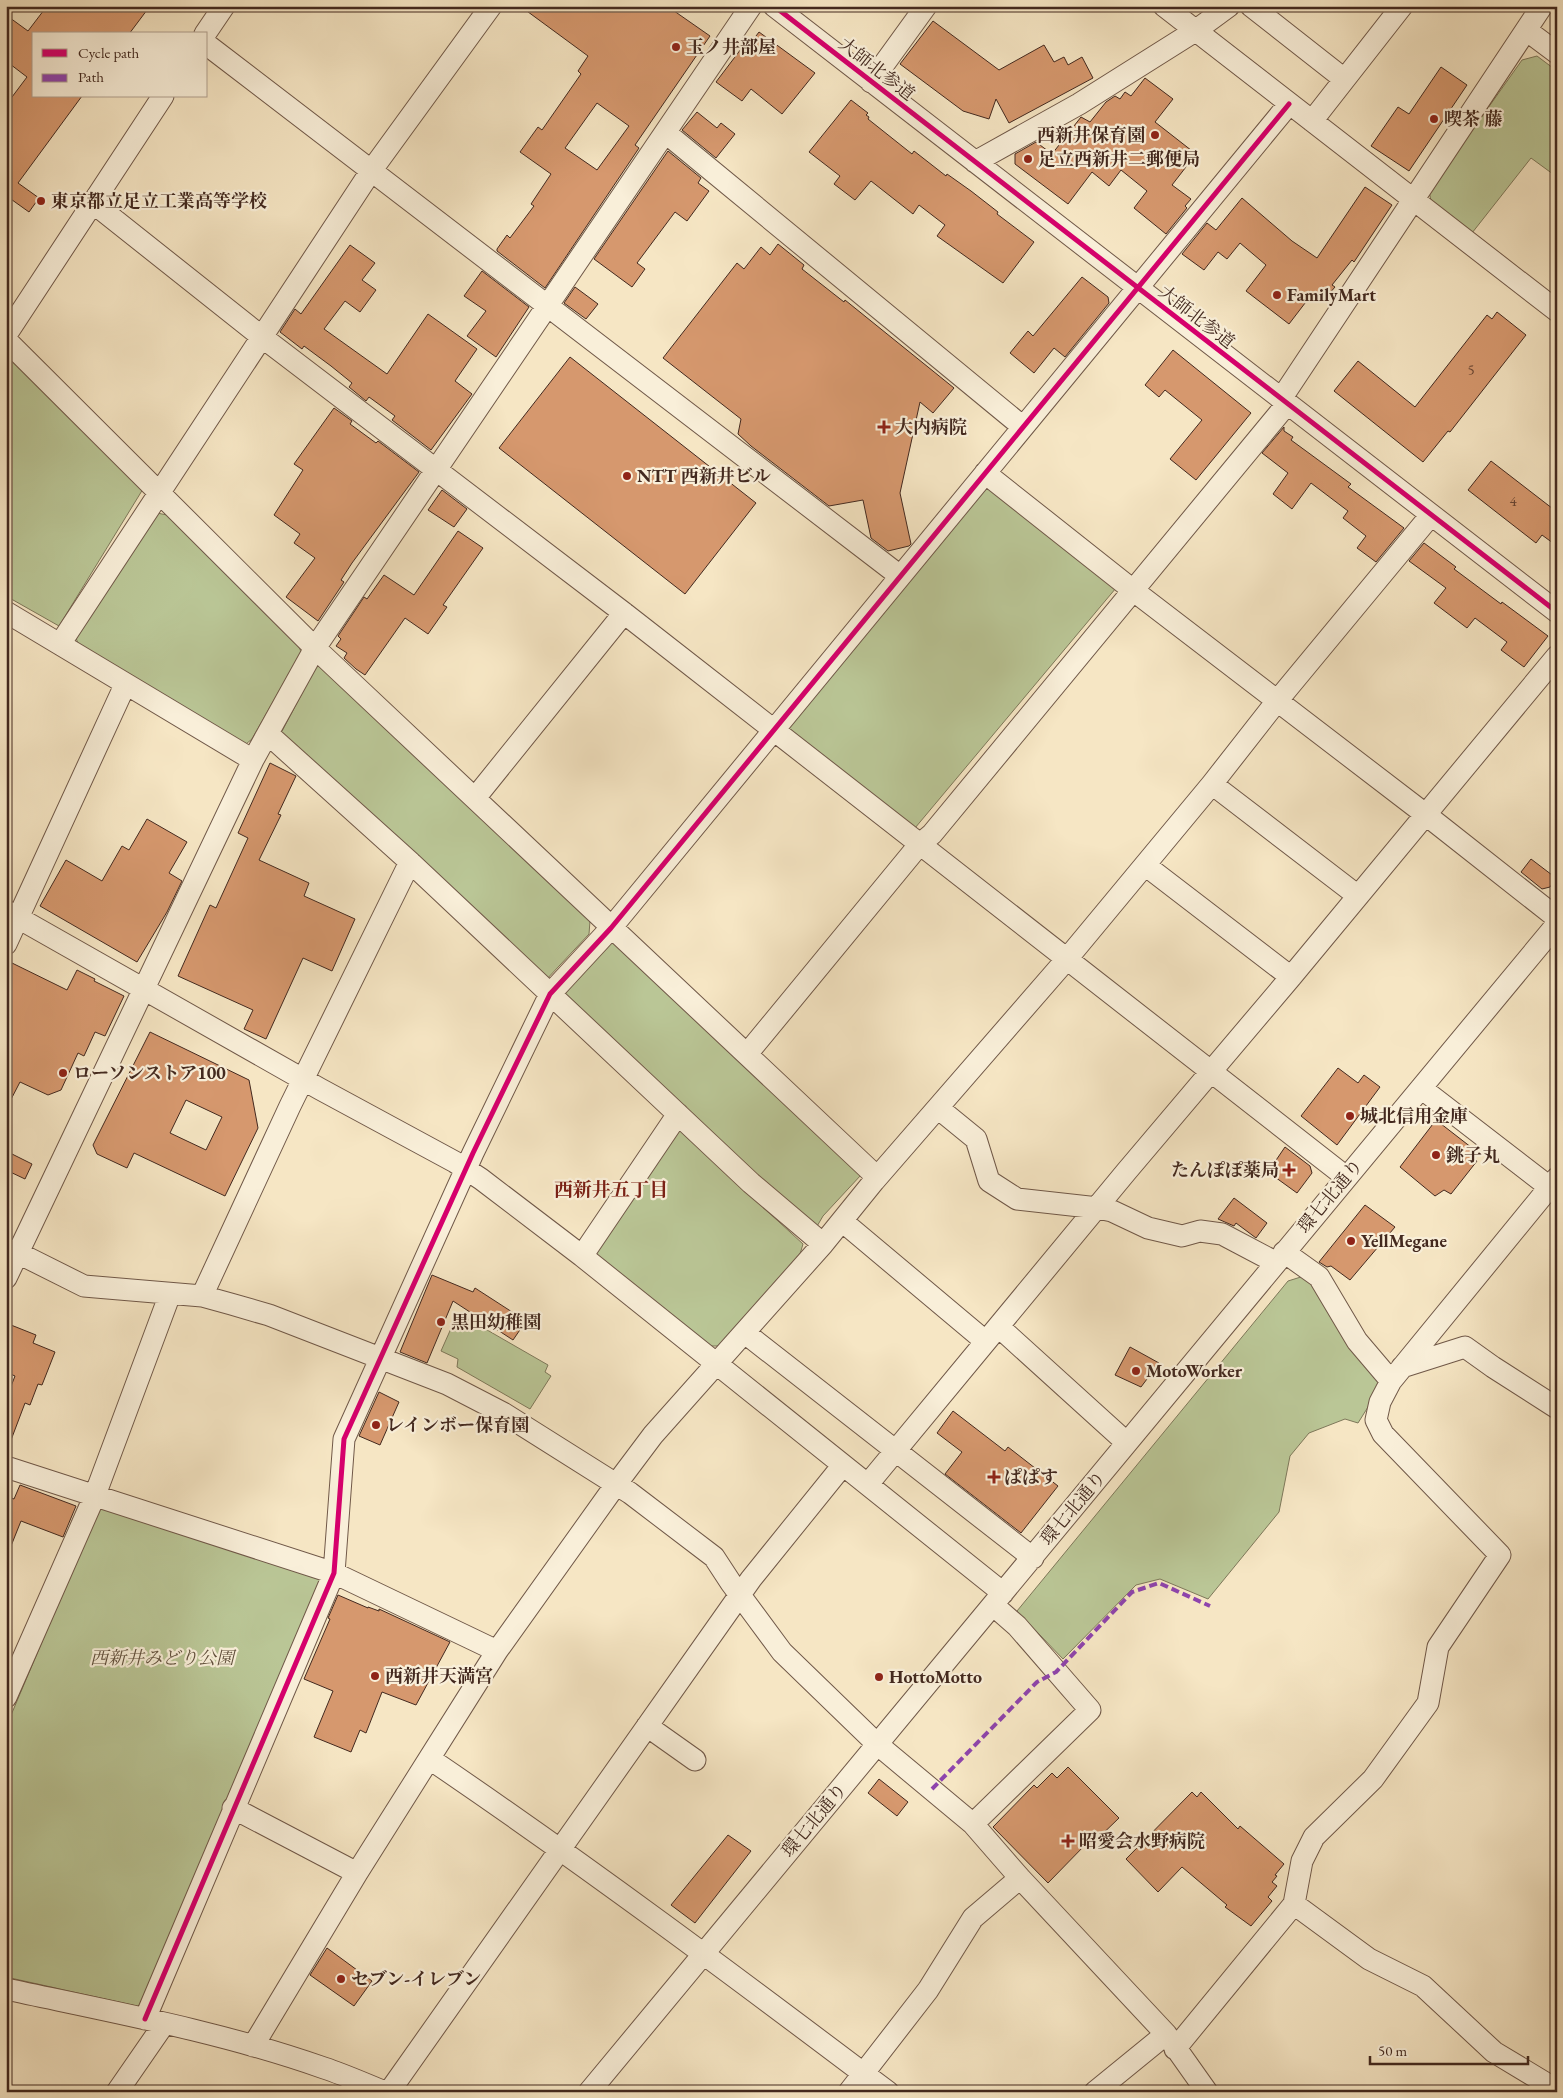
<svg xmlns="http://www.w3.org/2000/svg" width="1563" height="2098" font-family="'EB Garamond','Noto Serif JP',serif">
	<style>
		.green { fill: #bac696; stroke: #7e785a }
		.building { fill: #d6986e; stroke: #43291f; fill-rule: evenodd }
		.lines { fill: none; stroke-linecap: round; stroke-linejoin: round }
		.minor-casing { stroke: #705848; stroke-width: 23 }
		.minor { stroke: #f9efd9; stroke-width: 21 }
		.quiet { stroke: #8e44ad; stroke-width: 4; stroke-dasharray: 8 4; stroke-linecap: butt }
		.cycleway-casing { stroke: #f9efd9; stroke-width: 8 }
		.cycleway { stroke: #d6006c; stroke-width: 5 }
		.poi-dot { fill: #8f2418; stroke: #f9efd9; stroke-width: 2 }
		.labels { text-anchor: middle; stroke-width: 4.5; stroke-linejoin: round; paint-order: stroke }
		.number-label { font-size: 15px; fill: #684533 }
		.poi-label { font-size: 18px; font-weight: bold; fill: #43291f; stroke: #f9efd9; text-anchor: start }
		.street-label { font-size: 18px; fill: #43291f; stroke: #f9efd9 }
		.park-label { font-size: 18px; font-style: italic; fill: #61503d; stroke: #f9efd9 }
		.neighbourhood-label { font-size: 19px; font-weight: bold; fill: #7a1f14; stroke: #f9efd9 }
	</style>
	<rect width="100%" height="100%" fill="#f6e6c4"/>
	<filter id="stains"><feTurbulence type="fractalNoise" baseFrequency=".004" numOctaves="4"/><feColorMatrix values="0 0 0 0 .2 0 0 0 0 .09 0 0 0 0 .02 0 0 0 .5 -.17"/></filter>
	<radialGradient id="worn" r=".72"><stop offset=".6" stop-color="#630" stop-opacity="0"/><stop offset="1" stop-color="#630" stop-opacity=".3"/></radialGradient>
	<path class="green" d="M1537 56 1557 71V177L1531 158 1472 233 1431 201 1429 191 1522 60Z
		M6 356H9L143 489 59 626 6 596Z
		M988 484 1116 588 915 828 784 732Z
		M157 513 167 515 298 644 301 652 252 739 246 744 79 646 76 638Z
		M319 661 590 921 589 934 545 981 280 735Z
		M612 942 861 1175 823 1216 816 1228 813 1229 566 998V987Z
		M678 1129 803 1244 800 1254 719 1346H707L597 1260V1250Z
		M1304 1276 1330 1301 1383 1383 1358 1423 1345 1419 1309 1433 1290 1456 1279 1512 1208 1599 1160 1579 1136 1585 1063 1659 1017 1611 1288 1281Z
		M468 1319 548 1365 545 1372 551 1376 530 1409 457 1367 458 1359 441 1351 453 1324Z
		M101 1502 321 1580 141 2007 6 1977V1727Z"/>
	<path class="building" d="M47 6H150L129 34H32L34 35V96H82L18 183 39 198 29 212 8 197 6 199V105L27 77 6 61V15L28 31Z
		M520 6H667L710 36 635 145 639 148 545 288 497 251V249L507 235 510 238 534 206 531 204 551 174 520 152 538 127 542 130 581 74 578 71 588 56ZM597 103 629 126 597 170 565 148Z
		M933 21 999 70 1044 45 1054 62 1064 57 1068 65 1082 57 1093 78 1009 123 996 99 989 119 963 111 900 64Z
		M759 32 815 73 782 114 751 89 742 101 716 82 741 49 744 52Z
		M1441 67 1467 85 1409 171 1371 146 1398 107 1409 114Z
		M1145 78 1173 99 1155 122 1196 154 1172 185 1191 199 1185 206 1187 208 1166 234 1134 208 1147 191 1121 170 1109 186 1092 172 1068 204 1015 164V154L1036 142 1052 154 1081 117 1090 122 1106 102 1115 96 1120 99 1125 92 1131 96Z
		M851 100 868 113 866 115 869 117 868 119 912 154 914 151 946 176 947 174 971 191 998 212 997 214 1034 242 1003 283 937 236 945 225 919 205 913 214 871 181 855 200 834 184 840 176 809 152Z
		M697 112 717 128 721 123 735 134 716 158 682 130Z
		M668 151 701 178 698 183 709 191 687 221 675 212 637 263 645 269 632 287 594 259Z
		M1365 187 1392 205 1354 262 1352 260 1332 285 1335 287 1322 302 1312 294 1289 324 1246 291 1266 265 1240 243 1227 259 1218 252 1204 270 1182 254 1207 223 1216 230 1242 198 1292 241 1317 258Z
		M778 244 804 265 802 269 844 302 845 300 954 388 933 413 920 402 900 493 911 544 909 546 888 551 871 538 863 500 829 506 751 446 738 434 741 419 663 358 737 263 744 269 761 247 770 255Z
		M350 245 375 263 362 280 376 290 360 312 345 301 324 329 387 374 428 314 477 349 455 381 472 394 431 450 392 420 395 416 369 397 366 401 349 387 352 383 331 366 304 346 302 349 280 332 295 309 301 314Z
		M482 271 529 307 496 357 467 336 486 311 464 296Z
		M1082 277 1108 297 1109 303 1065 357 1054 348 1034 373 1010 353 1028 331 1033 336Z
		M575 287 598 304 586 319 564 303Z
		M1497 312 1526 335 1450 432 1448 431 1423 462 1334 391 1358 361 1415 407 1487 315 1492 319Z
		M1173 350 1251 413 1196 480 1170 459 1202 420 1165 390 1159 397 1145 385Z
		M570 357 756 503 685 594 499 448Z
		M334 408 352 421 350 424 376 443 378 441 419 472 352 563 341 580 344 582 318 621 286 597 315 558 294 543 300 534 274 515 303 470 294 464Z
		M1284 427V431L1293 437 1291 440 1351 484 1348 487 1404 528 1376 562 1357 548 1366 536 1343 518 1348 511 1311 483 1292 509 1273 494 1288 473 1262 453Z
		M1491 461 1557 512V546L1542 535 1536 543 1468 490Z
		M442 490 467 509 454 527 428 510Z
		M458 531 483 548 443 605 447 607 428 634 405 618 365 675 356 669 344 658 347 653 336 646 341 639 338 636 364 597 367 599 384 575 414 595Z
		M1424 543 1456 567 1454 569 1501 604 1502 602 1548 636 1524 667 1501 650 1507 642 1475 618 1467 628 1434 603 1446 588 1409 561Z
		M270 763 296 776 278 814 281 815 259 860 309 883 304 896 355 919 332 971 303 958 266 1039 244 1029 253 1010 178 976 210 905 216 908 248 838 238 833Z
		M147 819 187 842 169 873 182 881 167 912 137 962 40 906 66 860 102 881 122 846 129 850Z
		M1531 859 1556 878 1550 887 1542 889 1521 872Z
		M12 963 67 990 77 970 95 979 94 981 124 996 105 1036 95 1032 84 1056 78 1053 61 1090 48 1095 20 1082 6 1109V975Z
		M150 1032 249 1080 258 1128 225 1196 134 1153 127 1168 97 1154 93 1145ZM186 1100 222 1117 206 1150 170 1133Z
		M1338 1068 1358 1083 1364 1075 1380 1087 1337 1145 1301 1116Z
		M1436 1120 1476 1151 1471 1158 1477 1161 1451 1194 1444 1190 1435 1196 1400 1167Z
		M1285 1147 1310 1166 1312 1173 1297 1193 1268 1172Z
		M6 1151 32 1164 25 1179 6 1170Z
		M1234 1198 1267 1223 1256 1238 1236 1223 1234 1226 1218 1219Z
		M1365 1205 1395 1227 1350 1280 1331 1266 1327 1267 1319 1262Z
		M432 1275 473 1292 475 1288 526 1321 513 1340 453 1301 427 1363 400 1352Z
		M6 1323 36 1335 33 1343 55 1352 42 1385 38 1384 30 1405 25 1403 8 1448 6 1399 15 1376 6 1372Z
		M1130 1347 1159 1363 1141 1387 1115 1375Z
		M379 1392 399 1402 380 1445 359 1436Z
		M953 1411 1005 1451 1008 1447 1058 1486 1021 1533 945 1474 962 1452 937 1433Z
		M20 1485 76 1506 63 1537 21 1521 7 1556 6 1496 14 1499Z
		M338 1595 368 1608V1607L379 1611V1609L450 1642 416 1705 382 1692 366 1733 360 1730 351 1752 314 1737 333 1691 304 1679 330 1619 328 1618Z
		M1068 1767 1119 1818 1090 1846 1087 1843 1048 1883 993 1827 1034 1785 1037 1788 1052 1773 1057 1778Z
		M879 1779 908 1802 897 1816 868 1793Z
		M1192 1792 1197 1797 1201 1792 1238 1829 1240 1826 1284 1864 1275 1875 1277 1876 1272 1882 1277 1886 1268 1897 1272 1901 1251 1926 1225 1907 1227 1905 1182 1867 1158 1892 1126 1859Z
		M728 1835 751 1851 695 1923 671 1905Z
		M327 1948 372 1981 354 2006 310 1975Z"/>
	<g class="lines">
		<defs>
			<path id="minor" d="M774 6 1557 612
				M1164 6 1557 311
				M1251 6 1344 79
				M1526 30 1557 53
				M205 34 224 6
				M206 44 900 576
				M871 82 926 6
				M1312 121 1402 6
				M666 133 1023 427
				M975 162 1079 104 1195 31 1229 6
				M92 202 262 337 624 613 1346 1177
				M6 335 163 96
				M6 340 315 648 877 1177
				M1281 399 1542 6
				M985 473 1134 591 1425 814 1557 918
				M6 612 253 760
				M60 644 371 171 491 6
				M268 734 410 862 751 1183 823 1244
				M1212 784 1358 896
				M475 798 624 613
				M1145 865 1291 977
				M6 911 320 1089 455 1162 481 1179 582 1256 1003 1593
				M6 944 125 685
				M747 1054 919 845 932 834 1287 404
				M1421 1088 1557 1193
				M938 1108 976 1139 989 1181 1017 1199 1098 1208 1112 1211 1148 1228 1182 1236 1200 1231 1222 1234 1275 1262
				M842 1221 985 1341
				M6 1249 18 1253 84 1286 202 1296 231 1304 269 1315 447 1384 503 1413 630 1493 714 1557 731 1583 782 1652 877 1744 973 1824 1020 1878 1166 2034 1207 2092
				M1284 1252 1319 1277 1357 1341 1391 1381
				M582 1256 678 1114
				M6 1278 253 760 315 648 751 6
				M202 1296 290 1106 410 862
				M999 1327 1127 1443
				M745 1333 1033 1558
				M1402 1367 1465 1347 1493 1367 1557 1408
				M6 1467 334 1573 497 1651
				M868 1484 1126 1172 1291 977 1557 656
				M6 1697 95 1495 170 1294
				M647 1726 695 1760
				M430 1759C586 1865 737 1978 888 2092
				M233 1808 357 1873
				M973 1824 1090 1710 1017 1626 993 1605
				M1294 1904 1369 1959 1423 1986 1494 2052 1557 2090
				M6 1989C113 2012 222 2032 324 2068 345 2075 365 2084 385 2092
				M145 2019 334 1573 344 1439 473 1153 550 994 611 928 1289 104
				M253 2046 357 1873 497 1651 617 1483 653 1435 823 1244 874 1181 1066 960 1212 784 1277 701 1431 515
				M1175 2049 1294 1904 1302 1861 1314 1837 1373 1779 1428 1703 1438 1647 1500 1555 1383 1434 1376 1420 1380 1402 1391 1381 1557 1178
				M117 2092 164 2024
				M389 2092 751 1579 843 1465
				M589 2092 1557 924
				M849 2092 928 1990 973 1918 1020 1878
				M1095 2092 1166 2034"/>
		</defs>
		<use href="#minor" class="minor-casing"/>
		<use href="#minor" class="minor"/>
		<path class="quiet" d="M932 1789 1037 1682 1056 1672 1132 1592 1159 1583 1210 1606"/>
		<defs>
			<path id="cycleway" d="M774 6 1557 612
				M145 2019 334 1573 344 1439 473 1153 550 994 611 928 1289 104"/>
		</defs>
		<use href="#cycleway" class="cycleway-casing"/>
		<use href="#cycleway" class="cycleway"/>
	</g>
	<g class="poi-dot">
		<circle cx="676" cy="47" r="5"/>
		<circle cx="1434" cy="119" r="5"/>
		<circle cx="1155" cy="135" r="5"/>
		<circle cx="1028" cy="159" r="5"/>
		<circle cx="41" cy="201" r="5"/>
		<circle cx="1277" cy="295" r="5"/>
		<path d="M881.5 419.5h5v5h5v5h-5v5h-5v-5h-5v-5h5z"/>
		<circle cx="627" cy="476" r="5"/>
		<circle cx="63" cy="1073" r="5"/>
		<circle cx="1350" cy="1116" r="5"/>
		<circle cx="1436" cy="1155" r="5"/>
		<path d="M1286.5 1162.5h5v5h5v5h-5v5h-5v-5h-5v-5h5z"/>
		<circle cx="1351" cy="1241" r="5"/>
		<circle cx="441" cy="1322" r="5"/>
		<circle cx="1136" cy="1371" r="5"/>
		<circle cx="376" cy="1425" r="5"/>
		<path d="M991.5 1469.5h5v5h5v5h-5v5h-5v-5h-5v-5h5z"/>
		<circle cx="375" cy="1676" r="5"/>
		<circle cx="879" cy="1677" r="5"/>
		<path d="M1065.5 1833.5h5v5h5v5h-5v5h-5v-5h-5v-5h5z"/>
		<circle cx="341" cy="1979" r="5"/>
	</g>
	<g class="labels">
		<g class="number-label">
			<text x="1471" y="375">5</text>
			<text x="1513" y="506">4</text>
		</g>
		<g class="poi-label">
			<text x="686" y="53">玉ノ井部屋</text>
			<text x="1444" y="125">喫茶 藤</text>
			<text x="1145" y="141" text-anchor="end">西新井保育園</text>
			<text x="1038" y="165">足立西新井二郵便局</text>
			<text x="51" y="207">東京都立足立工業高等学校</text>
			<text x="1287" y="301">FamilyMart</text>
			<text x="895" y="433">大内病院</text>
			<text x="637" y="482">NTT 西新井ビル</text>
			<text x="73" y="1079">ローソンストア100</text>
			<text x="1360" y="1122">城北信用金庫</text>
			<text x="1446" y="1161">銚子丸</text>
			<text x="1279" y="1176" text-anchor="end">たんぽぽ薬局</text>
			<text x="1361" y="1247">YellMegane</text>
			<text x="451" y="1328">黒田幼稚園</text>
			<text x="1146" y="1377">MotoWorker</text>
			<text x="386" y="1431">レインボー保育園</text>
			<text x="1004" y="1483">ぱぱす</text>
			<text x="385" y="1682">西新井天満宮</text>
			<text x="889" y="1683">HottoMotto</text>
			<text x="1079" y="1847">昭愛会水野病院</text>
			<text x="351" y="1985">セブン-イレブン</text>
		</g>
		<g class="street-label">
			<text transform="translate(877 69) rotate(38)" y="6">大師北参道</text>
			<text transform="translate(1197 317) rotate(38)" y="6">大師北参道</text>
			<text transform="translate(1330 1196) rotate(-50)" y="6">環七北通り</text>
			<text transform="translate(1073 1508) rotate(-50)" y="6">環七北通り</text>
			<text transform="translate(814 1820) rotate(-50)" y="6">環七北通り</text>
		</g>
		<g class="park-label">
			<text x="162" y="1664">西新井みどり公園</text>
		</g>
		<g class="neighbourhood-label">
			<text x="611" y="1196">西新井五丁目</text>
		</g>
	</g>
	<rect width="1563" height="2098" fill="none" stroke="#f6e6c4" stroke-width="25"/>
	<rect x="8" y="8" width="1548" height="2083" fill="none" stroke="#43291f" stroke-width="2.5"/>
	<rect x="12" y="12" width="1538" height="2073" fill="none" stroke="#43291f"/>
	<rect x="32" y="32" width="175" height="65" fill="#f9efd9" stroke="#b0a08f"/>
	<rect x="42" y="49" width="25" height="8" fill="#d6006c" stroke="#b0a08f"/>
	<text x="78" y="58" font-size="15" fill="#43291f">Cycle path</text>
	<rect x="42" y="74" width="25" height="8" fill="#8e44ad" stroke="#b0a08f"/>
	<text x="78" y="82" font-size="15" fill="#43291f">Path</text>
	<path d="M1370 2056v8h158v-8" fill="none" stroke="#43291f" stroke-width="2.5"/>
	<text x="1378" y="2056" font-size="15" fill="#43291f" stroke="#f9efd9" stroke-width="4" paint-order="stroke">50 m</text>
	<rect width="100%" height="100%" filter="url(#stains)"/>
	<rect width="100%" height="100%" fill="url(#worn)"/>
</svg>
